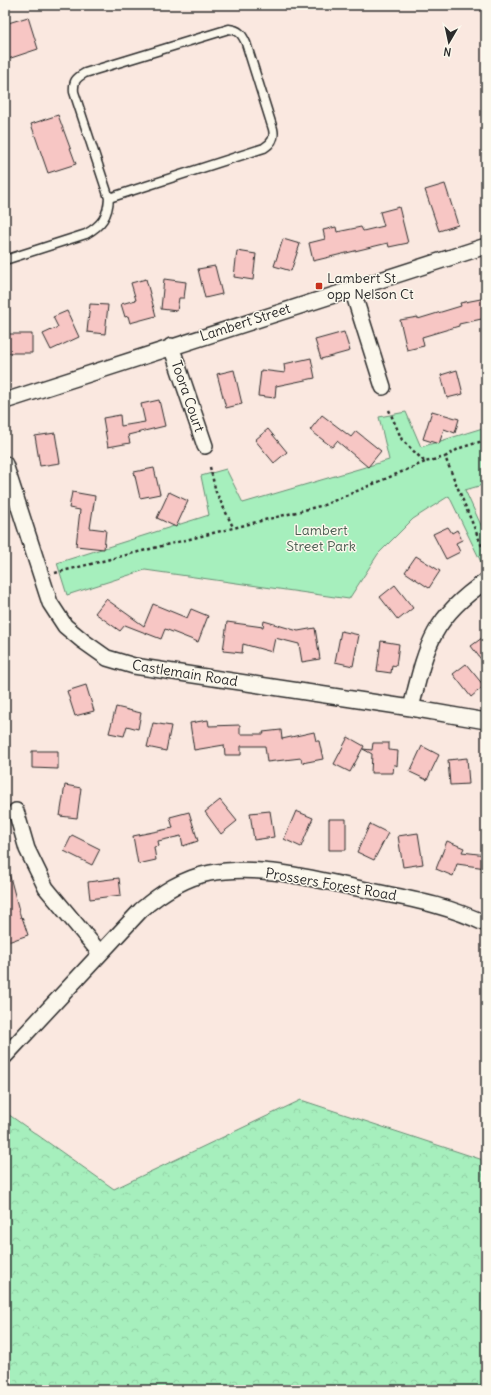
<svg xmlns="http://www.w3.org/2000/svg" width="491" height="1395" font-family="Delius,sans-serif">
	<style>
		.green { fill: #a6efbd; stroke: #688d74 }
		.forest { fill: url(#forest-crowns); stroke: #688d74 }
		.building { fill: #f7c6c4; stroke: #2b2b2b }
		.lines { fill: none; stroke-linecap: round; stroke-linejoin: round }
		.service-casing { stroke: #2b2b2b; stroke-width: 11 }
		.minor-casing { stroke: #2b2b2b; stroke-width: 18 }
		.path { stroke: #2b2b2b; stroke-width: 2.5; stroke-dasharray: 3 3; stroke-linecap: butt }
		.service { stroke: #fbf7ec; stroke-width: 8 }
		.minor { stroke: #fbf7ec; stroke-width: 15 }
		.poi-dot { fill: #c8321e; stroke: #fbf7ec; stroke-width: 1.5 }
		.labels { text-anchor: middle; stroke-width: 3; stroke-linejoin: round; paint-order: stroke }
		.poi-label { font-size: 14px; fill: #2b2b2b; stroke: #fbf7ec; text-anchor: start }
		.street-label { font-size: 14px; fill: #2b2b2b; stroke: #fbf7ec }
		.park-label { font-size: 14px; fill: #4a5c50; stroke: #fbf7ec }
	</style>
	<defs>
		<pattern id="forest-crowns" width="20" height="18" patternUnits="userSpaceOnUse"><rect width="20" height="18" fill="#a6efbd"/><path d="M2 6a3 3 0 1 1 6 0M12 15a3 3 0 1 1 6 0" fill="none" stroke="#8fcda3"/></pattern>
	</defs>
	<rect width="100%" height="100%" fill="#fae8e0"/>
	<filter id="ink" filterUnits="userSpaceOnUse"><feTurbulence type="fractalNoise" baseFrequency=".025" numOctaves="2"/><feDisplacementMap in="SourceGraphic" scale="8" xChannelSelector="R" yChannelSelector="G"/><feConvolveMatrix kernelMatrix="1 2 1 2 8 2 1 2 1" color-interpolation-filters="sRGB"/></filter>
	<g filter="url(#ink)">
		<path class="green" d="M406 412 421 447 486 427V484L465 490 486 536V567L484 568 449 496 413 519 378 554 349 599 145 570 67 595 57 563 209 515 201 476 226 469 243 503 389 460 379 417Z"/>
		<path class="forest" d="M301 1100 486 1161V1390H5V1112L114 1189Z"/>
		<path class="building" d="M28 17 38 49 5 60V24Z
			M58 115 76 164 48 173 31 124Z
			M445 184 458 225 439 231 425 190Z
			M399 207 408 243 389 247 388 243 313 261 309 243 325 239 323 230 336 227 337 232 361 227 363 231 384 226 380 212Z
			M283 239 300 244 291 271 274 266Z
			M237 251 256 254 253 280 234 277Z
			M215 266 222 294 205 298 198 269Z
			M146 279 156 316 130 323 128 316 125 317 121 304 136 300 131 283Z
			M164 279 186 282 184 298H179L177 311 161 309Z
			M486 298V318L459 324V326L422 337 424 346 407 350 400 320 418 317V319L461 306 460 303Z
			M90 304 108 305 105 334 87 332Z
			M67 311 79 337 51 350 43 334 58 327 53 317Z
			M344 332 350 351 321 359 315 340Z
			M5 334H32V353H5Z
			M311 358 315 378 276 386 275 398 258 396 261 370 285 373 284 364Z
			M234 370 242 404 226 408 217 374Z
			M457 370 463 394 447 398 441 375Z
			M159 400 165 426 128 435 130 443 108 447 103 418 120 415 121 426 145 422 141 404Z
			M432 411 459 419 455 433 444 429 439 444 423 439Z
			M322 415 351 437 356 431 381 451 368 467 337 441 332 447 310 430Z
			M268 429 287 452 274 463 255 440Z
			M55 433 60 463 40 466 35 436Z
			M154 468 160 494 140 498 134 472Z
			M72 492 95 496 90 528 106 530 104 549 76 546 80 510 69 508Z
			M169 492 188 501 176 527 157 518Z
			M448 527 452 533 457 530 462 540 456 543 460 552 446 559 433 534Z
			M416 556 440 571 429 588 405 572Z
			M395 585 413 608 398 620 380 597Z
			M106 599 144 626 153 604 187 618 191 609 208 616 198 642 165 629 161 639 125 625 120 631 95 613Z
			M264 621 298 631 315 628 320 659 302 662 299 644 275 638 272 652 243 644 242 653 223 651 227 622 263 627Z
			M341 631 359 635 353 666 335 662Z
			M486 635V666L471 646Z
			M381 641 399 644 396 666 392 665 391 673 377 671Z
			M466 664 484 686 471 697 453 674Z
			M86 685 94 711 75 716 67 691Z
			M116 707 141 713 138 729 127 726 124 736 109 733Z
			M208 720 209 726 240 725V734H264L263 732 281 730 282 739 314 732 316 741H319L323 759 302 763 301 758 267 762 265 746H241V755H225L224 745 194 750 190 723Z
			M153 723 171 726 166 751 147 747Z
			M348 737 364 746 350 772 334 764Z
			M373 743H389V750L398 751 397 766 394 764 393 773H371L372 754 363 749 372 750Z
			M422 746 439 755 427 780 410 772Z
			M32 751H58V769L32 768Z
			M467 758 469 784 450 785 448 760Z
			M65 785 81 788 77 818 60 816Z
			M220 800 237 821 221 834 205 812Z
			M270 811 274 837 254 840 250 813Z
			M296 811 313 818 301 847 284 839Z
			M189 812 198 841 183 846 181 836 158 841 159 846 154 847 156 860 138 864 133 836 173 828 170 817Z
			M329 819H346V850H329Z
			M370 824 388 833 374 860 357 852Z
			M418 833 423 864 403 867 398 836Z
			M72 835 100 849 92 865 64 851Z
			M447 841 464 848 462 852 486 855V868L457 864 453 876 436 869Z
			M9 873 21 918 22 917 28 935 5 943V874Z
			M119 878 121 895 90 899 88 882Z"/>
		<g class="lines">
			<defs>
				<path id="service" d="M5 260 86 234C102 225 108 216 109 198L74 92C73 81 76 78 85 73L229 29C239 30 242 34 246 43L273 129C275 138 272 143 264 148L109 198"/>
				<path id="minor" d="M352 289 383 387
					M171 346 205 446
					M5 401 486 246
					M5 464 50 603 65 626 83 641 107 658 134 666 411 708 486 721
					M411 708C426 648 431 618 486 581
					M16 811 27 849 46 888 100 953
					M5 1056 141 910C161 893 183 878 210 873 258 864 310 878 357 888 403 898 443 903 486 924"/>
			</defs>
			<use href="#service" class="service-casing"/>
			<use href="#minor" class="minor-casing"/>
			<path class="path" d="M389 410 402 440 425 462 445 457
				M486 440 460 448 445 457 486 556
				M210 467 216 492 233 527
				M55 573 324 505 425 462"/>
			<use href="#service" class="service"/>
			<use href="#minor" class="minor"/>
		</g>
	</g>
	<rect class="poi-dot" x="315" y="282" width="8" height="8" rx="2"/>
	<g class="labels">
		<g class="poi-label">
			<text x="327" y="283">Lambert St<tspan x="327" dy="16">opp Nelson Ct</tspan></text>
		</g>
		<g class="street-label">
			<text transform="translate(245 322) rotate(-18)" y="5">Lambert Street</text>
			<text transform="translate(188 396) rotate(71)" y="5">Toora Court</text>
			<text transform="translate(185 673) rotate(9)" y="5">Castlemain Road</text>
			<text transform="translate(331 884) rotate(10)" y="5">Prossers Forest Road</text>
		</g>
		<g class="park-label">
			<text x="321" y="535">Lambert<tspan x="321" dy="16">Street Park</tspan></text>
		</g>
	</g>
	<rect width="491" height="1395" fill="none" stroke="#fbf7ec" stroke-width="20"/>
	<rect x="10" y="10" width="471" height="1375" fill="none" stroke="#2b2b2b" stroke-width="1.5" filter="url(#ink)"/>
	<g transform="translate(449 42) rotate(189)" stroke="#fbf7ec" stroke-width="3" paint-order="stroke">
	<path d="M0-3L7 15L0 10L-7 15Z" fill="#2b2b2b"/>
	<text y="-6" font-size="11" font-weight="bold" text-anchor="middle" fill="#2b2b2b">N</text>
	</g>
</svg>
